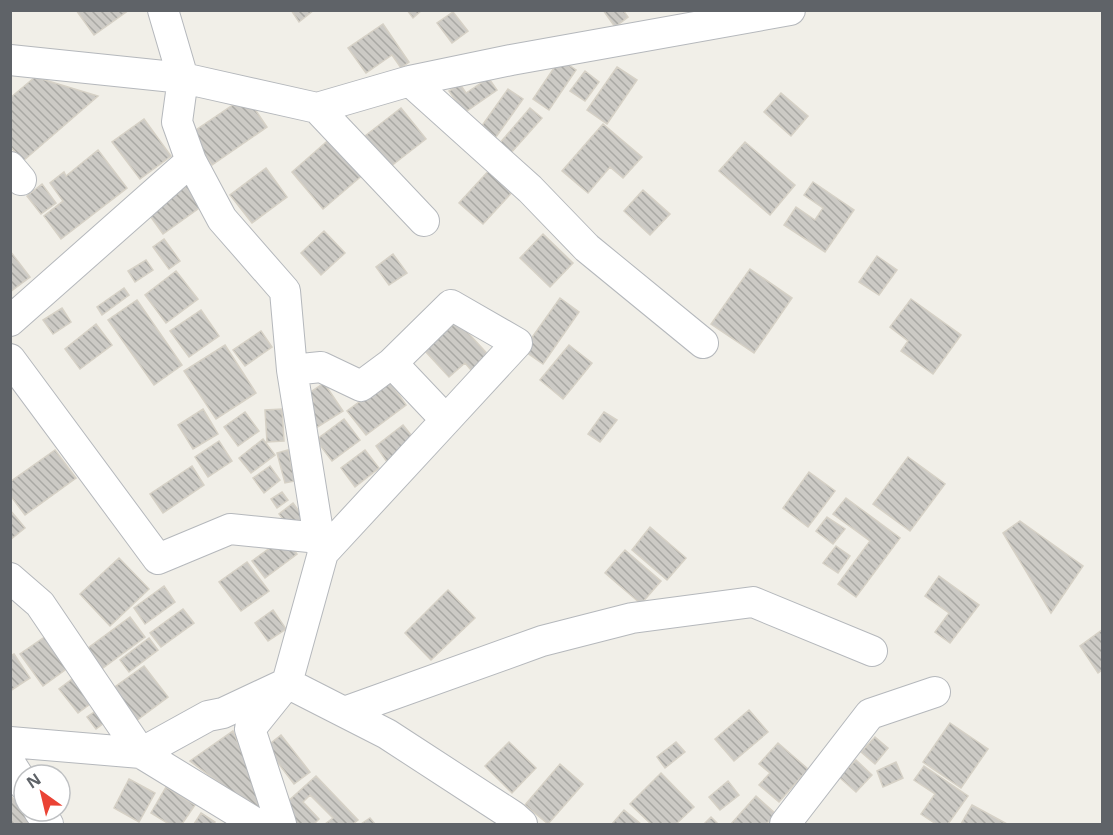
<svg xmlns="http://www.w3.org/2000/svg" width="1113" height="835" font-family="'Open Sans',sans-serif">
	<style>
		.building { fill: url(#building-back-hatch); stroke: #d6d1c6; stroke-width: 1.5 }
		.lines { fill: none; stroke-linecap: round; stroke-linejoin: round }
		.street-casing { stroke: #b5b8bc; stroke-width: 32 }
		.street { stroke: #fff; stroke-width: 30 }
	</style>
	<defs>
		<pattern id="building-back-hatch" width="6" height="6" patternUnits="userSpaceOnUse" patternTransform="scale(1.5)"><rect width="6" height="6" fill="#cccac5"/><path d="M-1 5l2 2M0 0l6 6M5-1l2 2" fill="none" stroke="#a9a8a4"/></pattern>
	</defs>
	<rect width="100%" height="100%" fill="#f1efe8"/>
	<path class="building" d="M76 10H129L94 35Z
		M291 10H314L299 22Z
		M407 10H422L413 18Z
		M603 10H623L628 17 615 27Z
		M453 12 468 31 452 43 437 23Z
		M383 24 409 62 401 68 392 55 366 73 348 48Z
		M560 59 576 70 549 110 533 99Z
		M617 67 637 80 607 124 587 110Z
		M585 71 599 82 585 101 570 91Z
		M485 73 497 90 464 113 449 91 460 84 466 93 481 83 477 78Z
		M35 77 98 96 23 161 10 146V98Z
		M508 89 523 99 496 137 481 127Z
		M781 93 808 116 791 136 764 112Z
		M246 96 267 127 212 165 190 134Z
		M401 108 426 139 386 170 361 139Z
		M530 108 542 118 510 154 499 144Z
		M144 119 171 156 140 179 112 142Z
		M603 124 642 157 623 178 610 167 588 193 562 171Z
		M333 136 365 173 323 209 292 172Z
		M745 142 795 185 770 215 719 171Z
		M98 150 127 188 61 239 44 216 63 201 50 183 64 172 66 176Z
		M493 166 516 188 483 224 459 203Z
		M266 168 287 197 252 223 230 195Z
		M184 180 202 206 163 234 145 209Z
		M813 182 854 210 825 252 784 225 796 207 815 220 823 208 804 195Z
		M42 184 56 203 41 214 27 196Z
		M643 190 670 214 650 235 624 211Z
		M324 231 345 253 321 275 301 253Z
		M543 234 573 263 550 287 520 258Z
		M164 239 180 261 169 269 153 247Z
		M10 251 30 277 10 292Z
		M393 254 407 273 389 285 376 267Z
		M877 256 897 270 879 295 859 282Z
		M146 260 153 270 135 282 128 271Z
		M750 269 792 298 754 353 711 324Z
		M176 271 198 299 166 323 145 295Z
		M124 288 129 295 102 315 97 307Z
		M560 298 579 312 543 364 523 350Z
		M911 299 961 335 933 374 901 351 908 341 890 327Z
		M137 300 182 365 154 385 108 320Z
		M62 308 71 322 53 334 43 320Z
		M201 310 219 336 189 357 170 331Z
		M457 321 494 361 477 377 465 363 449 377 425 351Z
		M96 324 112 345 80 369 65 349Z
		M261 331 272 347 245 366 233 350Z
		M225 345 256 393 216 419 184 371Z
		M569 345 592 363 563 399 540 380Z
		M389 380 406 405 366 435 347 411Z
		M324 383 343 411 316 428 303 408 314 401 309 393Z
		M203 409 218 434 193 449 178 425Z
		M282 409 284 441 267 442 265 410Z
		M245 412 259 431 238 446 224 427Z
		M604 412 617 420 600 442 588 434Z
		M344 419 360 440 332 461 316 440Z
		M403 425 416 441 387 462 376 446Z
		M263 439 275 455 251 473 239 458Z
		M219 441 232 461 208 477 195 457Z
		M55 450 76 478 25 515 10 495V482Z
		M288 450 295 481 285 483 277 453Z
		M365 450 379 468 355 487 341 468Z
		M908 457 945 484 910 531 873 504Z
		M192 466 204 485 163 513 150 494Z
		M270 466 280 480 264 493 253 478Z
		M809 472 835 491 808 527 783 508Z
		M282 492 288 500 277 508 271 499Z
		M846 498 900 538 856 597 838 584 870 541 833 514Z
		M293 503 306 521 292 531 279 514Z
		M10 510 25 528 10 540Z
		M827 517 845 529 833 544 816 531Z
		M1020 521 1083 566 1051 613 1003 533Z
		M650 527 686 558 667 580 632 550Z
		M285 537 297 554 265 578 252 561Z
		M836 546 850 556 838 573 823 563Z
		M625 550 661 581 641 604 605 573Z
		M119 558 149 589 110 626 80 594Z
		M247 562 269 591 241 611 219 582Z
		M939 576 979 605 950 643 935 632 949 613 925 596Z
		M164 586 175 602 145 624 134 608Z
		M448 590 475 618 431 660 405 633Z
		M183 609 194 623 161 647 150 633Z
		M273 610 286 629 268 641 255 623Z
		M130 617 145 637 99 671 84 651Z
		M1102 630V670L1098 673 1080 646Z
		M46 636 69 667 43 686 20 654Z
		M149 638 158 650 129 672 120 660Z
		M14 654 30 678 10 691V656Z
		M144 666 168 697 136 721 112 689Z
		M76 676 94 701 78 713 59 689Z
		M100 708 108 720 96 729 87 717Z
		M749 710 768 732 734 761 715 739Z
		M950 723 988 749 961 788 923 762Z
		M233 731 264 806 258 812 190 761Z
		M281 735 310 772 294 784 266 747Z
		M875 737 888 748 875 764 861 752Z
		M509 742 536 768 512 793 485 766Z
		M676 742 685 752 665 768 657 757Z
		M778 743 808 769 779 802 759 785 770 773 759 764Z
		M856 760 872 775 856 792 839 777Z
		M896 762 903 778 883 787 877 771Z
		M560 764 583 784 548 824 525 805Z
		M924 766 968 796 948 824H936L921 814 935 794 914 780Z
		M661 773 694 807 676 824H651L630 804Z
		M316 776 358 820 353 824H325L333 818 310 795 303 802 319 819 314 824H295L285 804Z
		M129 779 155 793 139 822 114 808Z
		M728 781 739 795 720 810 709 797Z
		M166 787 195 805 182 824H169L151 813Z
		M10 795 31 820 26 824H10Z
		M756 796 776 814 766 824H731Z
		M972 805 1007 824H961Z
		M624 810 641 824H612Z
		M201 813 215 822 214 824H194Z
		M711 817 718 824H704Z
		M370 818 375 824H361Z"/>
	<g class="lines">
		<defs>
			<path id="street" d="M10 60 183 78 317 108 410 81 511 60 790 10
				M410 81 530 189 587 248 703 343
				M317 108 424 221
				M10 167 21 180
				M10 321 191 161
				M10 359 158 559 230 529 319 538 292 370 285 291 222 219 191 161 177 122 183 78 163 10
				M292 370 321 367 361 386 392 363 446 420 517 343 451 305 392 363
				M323 553 446 420
				M10 578 40 604 141 753 257 824
				M344 712 542 641 632 618 753 602 872 651
				M10 742 141 753 208 716 223 713 287 683 387 734 513 816 522 824
				M10 763 24 785
				M39 811 48 824
				M281 824 250 729 287 683 323 553 319 538
				M785 824 870 714 935 692"/>
		</defs>
		<use href="#street" class="street-casing"/>
		<use href="#street" class="street"/>
	</g>
	<rect width="1113" height="835" fill="none" stroke="#5f6368" stroke-width="24"/>
	<g transform="translate(42 793) rotate(326)"><circle r="28" fill="#ffffff" stroke="#bfc1c3" stroke-width="1.5"/>
	<path d="M0-4.5L10 22L0 15L-10 22Z" fill="#ea4335"/>
	<text y="-9" font-size="16" font-weight="bold" text-anchor="middle" fill="#5f6368">N</text>
	</g>
</svg>
